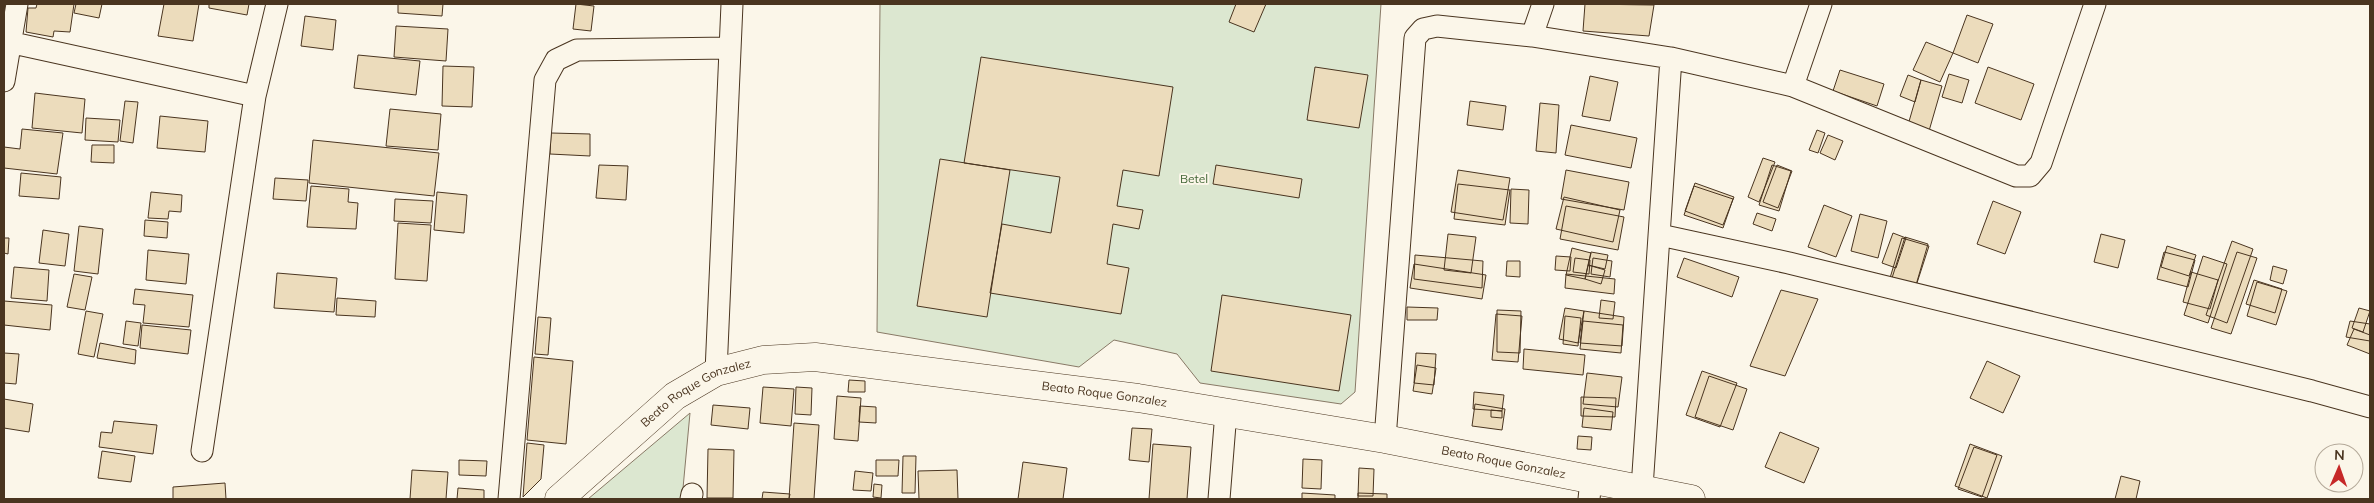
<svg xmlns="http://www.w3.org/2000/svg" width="2374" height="503" font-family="Mulish,sans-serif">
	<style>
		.green { fill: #dce7d0; stroke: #887966 }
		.building { fill: #ecdcbc; stroke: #4a3520 }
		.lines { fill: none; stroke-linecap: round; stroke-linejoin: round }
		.minor-casing { stroke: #4a3520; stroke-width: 23 }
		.tertiary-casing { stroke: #4a3520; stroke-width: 29 }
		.minor { stroke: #fbf6e9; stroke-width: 21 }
		.tertiary { stroke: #fbf6e9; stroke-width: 28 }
		.labels { text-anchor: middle; stroke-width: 4; stroke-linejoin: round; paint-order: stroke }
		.park-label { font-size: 12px; fill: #436837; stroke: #fbf6e9 }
		.street-label { font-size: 12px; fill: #4a3520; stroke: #fbf6e9 }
	</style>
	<rect width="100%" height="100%" fill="#fbf6e9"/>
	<path class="green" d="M880 4H1381L1355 392 1341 404 1200 383 1177 354 1114 340 1079 367 877 332Z
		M690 413 682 499H588Z"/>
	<path class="building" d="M37 4H74L70 32 54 31 53 37 26 32 28 8H36Z
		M76 4H102L99 18 74 13Z
		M164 4H199L193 41 158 36Z
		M209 4H249L247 15 209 8Z
		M398 4H443L442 16 398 13Z
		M576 4 594 6 591 31 573 29Z
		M1236 4H1266L1254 32 1229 22Z
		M1585 4 1654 5 1649 36 1583 31Z
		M1967 15 1993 24 1978 63 1953 53Z
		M305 16 336 20 333 50 301 46Z
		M396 26 448 29 446 61 394 57Z
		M1926 42 1953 53 1940 82 1913 70Z
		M358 55 420 61 416 95 354 88Z
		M981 57 1173 87 1159 176 1123 170 1117 206 1143 210 1139 229 1113 224 1107 264 1129 268 1121 314 990 293 1002 224 1051 233 1060 177 964 163Z
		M443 66 474 67 472 107 442 106Z
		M1315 67 1368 75 1359 128 1307 120Z
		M1988 67 2034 84 2021 120 1975 103Z
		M1840 70 1884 84 1877 106 1833 91Z
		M1949 74 1969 80 1962 103 1942 97Z
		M1908 75 1921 80 1915 102 1900 96Z
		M1590 76 1618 82 1610 121 1582 116Z
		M1921 80 1942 86 1929 131 1908 125Z
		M35 93 85 99 82 133 32 128Z
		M125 101 138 102 133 143 120 141Z
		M1470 101 1506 106 1503 130 1467 125Z
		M1540 103 1559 105 1556 153 1536 151Z
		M390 109 441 114 438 150 386 146Z
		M160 116 208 121 205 152 157 148Z
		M86 118 120 120 118 142 85 140Z
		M1571 125 1637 138 1631 168 1565 155Z
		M22 129 63 133 57 174 4 168V147L20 149Z
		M1817 130 1825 133 1818 153 1809 150Z
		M551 133 590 134V156L550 154Z
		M1828 135 1843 141 1835 160 1820 153Z
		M313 140 439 153 434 196 309 183Z
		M92 145H114V163L91 162Z
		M1763 158 1775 162 1759 202 1748 197Z
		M940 159 1010 170 987 317 917 306Z
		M599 165 628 166 626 200 596 198Z
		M1216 165 1302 179 1299 198 1213 184Z
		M1772 165 1791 171 1779 211 1759 205Z
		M1777 165 1792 171 1778 208 1763 202Z
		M1458 170 1510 178 1503 220 1451 212Z
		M1566 170 1629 182 1624 210 1561 199Z
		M21 173 61 177 59 199 19 196Z
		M275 178 308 180 306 201 273 199Z
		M1695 183 1734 197 1723 225 1685 211Z
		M1458 184 1510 190 1505 225 1454 219Z
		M311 186 349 189 348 202 358 203 356 229 307 227Z
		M1694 186 1733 199 1723 228 1684 215Z
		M1511 189 1529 190 1528 224 1510 223Z
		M151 192 182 195 181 212 169 211 168 219 148 218Z
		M437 192 467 195 464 233 434 230Z
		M1564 197 1620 210 1613 242 1556 229Z
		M395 199 433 201 431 223 394 221Z
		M1993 201 2021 212 2005 254 1977 244Z
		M1824 205 1852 216 1836 257 1808 247Z
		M1566 206 1624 217 1618 250 1560 239Z
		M1757 213 1776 219 1772 231 1753 224Z
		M1860 214 1887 221 1878 258 1851 251Z
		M145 220 168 222 167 238 144 236Z
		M398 223 431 225 427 281 395 279Z
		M79 226 103 229 98 274 74 271Z
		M43 230 69 234 65 266 39 263Z
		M1893 233 1906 238 1896 268 1882 263Z
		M1448 234 1476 237 1471 273 1444 270Z
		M2101 234 2125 240 2118 268 2094 262Z
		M1905 237 1928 244 1916 285 1892 278Z
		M4 238H9L8 254 4 253Z
		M1902 238 1929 246 1916 286 1890 278Z
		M2232 241 2253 249 2227 323 2206 315Z
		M2167 246 2196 255 2189 276 2161 267Z
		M1572 248 1591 253 1585 279 1566 275Z
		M148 250 189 254 186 284 146 280Z
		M1591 252 1608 255 1605 269 1588 265Z
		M2164 252 2195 260 2188 287 2157 279Z
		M2237 252 2257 258 2231 334 2211 328Z
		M1415 255 1483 261 1482 288 1414 279Z
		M1556 256 1571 257 1570 271 1555 270Z
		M2203 256 2227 264 2208 323 2184 315Z
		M1575 258 1590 260 1589 274 1573 272Z
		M1593 258 1612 261 1610 277 1591 274Z
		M1684 258 1739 277 1732 297 1677 277Z
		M1507 261H1520V277L1506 276Z
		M1414 264 1486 275 1482 299 1410 288Z
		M1588 265 1605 270 1601 284 1585 279Z
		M2273 266 2287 270 2283 284 2270 280Z
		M14 267 49 270 47 301 11 298Z
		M2191 272 2218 280 2210 309 2183 302Z
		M277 273 337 278 334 312 274 308Z
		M74 274 92 277 85 310 67 307Z
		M1566 274 1615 279 1614 294 1565 288Z
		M2254 280 2282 289 2275 313 2246 304Z
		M2257 282 2287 291 2276 325 2247 316Z
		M135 289 193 295 189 327 143 323 145 305 133 304Z
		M1781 290 1818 299 1785 376 1750 366Z
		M1222 295 1351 315 1339 391 1211 371Z
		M337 298 376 301 375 317 336 315Z
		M1601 300 1615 302 1613 319 1599 318Z
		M4 301 52 305 50 330 4 325Z
		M1407 307 1438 308 1437 320H1407Z
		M1565 308 1584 311 1578 343 1559 339Z
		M2359 308 2370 311 2363 332 2352 328Z
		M1497 310 1521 311 1520 353 1497 352Z
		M86 311 103 314 94 357 78 354Z
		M1584 311 1624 317 1622 346 1580 343Z
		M1496 314 1522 316 1518 362 1492 360Z
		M1565 316 1581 318 1578 346 1563 344Z
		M538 317 551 318 548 355 535 354Z
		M126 321 141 323 138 346 123 344Z
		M1583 321 1623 325 1621 353 1580 349Z
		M2350 321 2370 324V341L2346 337Z
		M142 325 191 330 188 354 140 348Z
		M2354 329 2370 335V354L2347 345Z
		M100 343 136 350 135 364 97 358Z
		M1524 349 1585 355 1583 375 1523 369Z
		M4 353 19 354 16 384 4 383Z
		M1416 353 1436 354 1434 385 1414 383Z
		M534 357 573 361 566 444 527 440Z
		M1987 361 2020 376 2003 413 1970 398Z
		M1417 365 1436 368 1432 394 1413 391Z
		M1702 371 1737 383 1720 427 1686 415Z
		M1587 373 1622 377 1618 407 1583 404Z
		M1709 376 1747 389 1733 430 1695 417Z
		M849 380 865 381V392H848Z
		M763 387 794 389 791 426 760 423Z
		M796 387 812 388 811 415 795 414Z
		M1474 392 1504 395 1502 411 1473 409Z
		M837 396 861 398 858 441 834 439Z
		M1581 397 1616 398 1615 417 1581 416Z
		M4 399 33 404 29 432 4 428Z
		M1475 404 1505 409 1502 430 1472 426Z
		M713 405 750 408 748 429 711 425Z
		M860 406 876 407V423L859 422Z
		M1584 408 1613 412 1611 430 1582 427Z
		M1491 410 1502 411V418L1491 417Z
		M114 421 157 425 153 454 99 447 101 432 112 433Z
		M794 423 819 425 814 499H789Z
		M1132 428 1152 429 1149 462 1129 460Z
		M1780 432 1819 448 1804 483 1765 467Z
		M1578 436 1592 437 1591 450 1577 449Z
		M527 443 544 445 541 479 523 497Z
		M1153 444 1191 447 1187 499H1149Z
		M1970 444 2002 456 1987 498 1955 486Z
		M1974 447 1997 455 1982 497 1958 489Z
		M708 449 734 450 733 498H707Z
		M102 451 135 456 131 482 98 478Z
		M903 456H916L915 493H902Z
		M1303 459 1322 460 1321 489 1302 488Z
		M459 460 487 461 486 476 459 475Z
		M876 460H899L898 476H876Z
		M1023 462 1067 468 1063 499H1018Z
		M1359 468 1374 469 1373 496H1358Z
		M412 470 448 472 446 499H410Z
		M957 470 958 499H919L918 471Z
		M855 471 873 473 871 491 853 490Z
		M2121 476 2140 481 2136 499H2115Z
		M225 483 226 499H173V487Z
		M874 484 882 485 881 498 873 497Z
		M458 488 484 490V499H457Z
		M763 492 790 494 789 499H762Z
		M1302 493 1335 495V499H1302Z
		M1358 493 1387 494V499H1358Z"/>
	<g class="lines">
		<defs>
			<path id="minor" d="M1532 36 1543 4
				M4 41 255 96
				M4 81 17 4
				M1793 86 1821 4
				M1660 235 1789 263 2312 391 2370 407
				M716 372 732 4
				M1385 439 1415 38 1423 29 1437 26 1532 36 1671 58 1793 86 2016 176H2030L2041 163 2095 4
				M202 451 255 96 277 4
				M1642 488 1671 58
				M509 499 545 80 556 60 577 50 730 48
				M691 499 692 494
				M1219 499 1226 412
				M1589 499 1591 480"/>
			<g id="tertiary">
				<path id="s1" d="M559 499 675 396 716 372 763 360 815 357 1138 398 1385 439 1691 499"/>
			</g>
		</defs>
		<use href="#minor" class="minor-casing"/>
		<use href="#tertiary" class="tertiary-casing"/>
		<use href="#minor" class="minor"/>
		<use href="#tertiary" class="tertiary"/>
	</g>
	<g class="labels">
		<g class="park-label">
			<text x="1194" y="183">Betel</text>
		</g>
		<g class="street-label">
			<text dy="4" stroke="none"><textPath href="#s1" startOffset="595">Beato Roque Gonzalez</textPath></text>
			<text dy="4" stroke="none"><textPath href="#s1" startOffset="175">Beato Roque Gonzalez</textPath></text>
			<text dy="4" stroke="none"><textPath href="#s1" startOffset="1000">Beato Roque Gonzalez</textPath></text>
		</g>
	</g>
	<rect width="2374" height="503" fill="none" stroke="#4a3520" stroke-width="10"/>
	<g transform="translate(2339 468) rotate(2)"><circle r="24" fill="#fbf6e9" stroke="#b4a999"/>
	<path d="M0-4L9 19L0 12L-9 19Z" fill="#c62828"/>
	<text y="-8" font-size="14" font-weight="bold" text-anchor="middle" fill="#4a3520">N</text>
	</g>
</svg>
